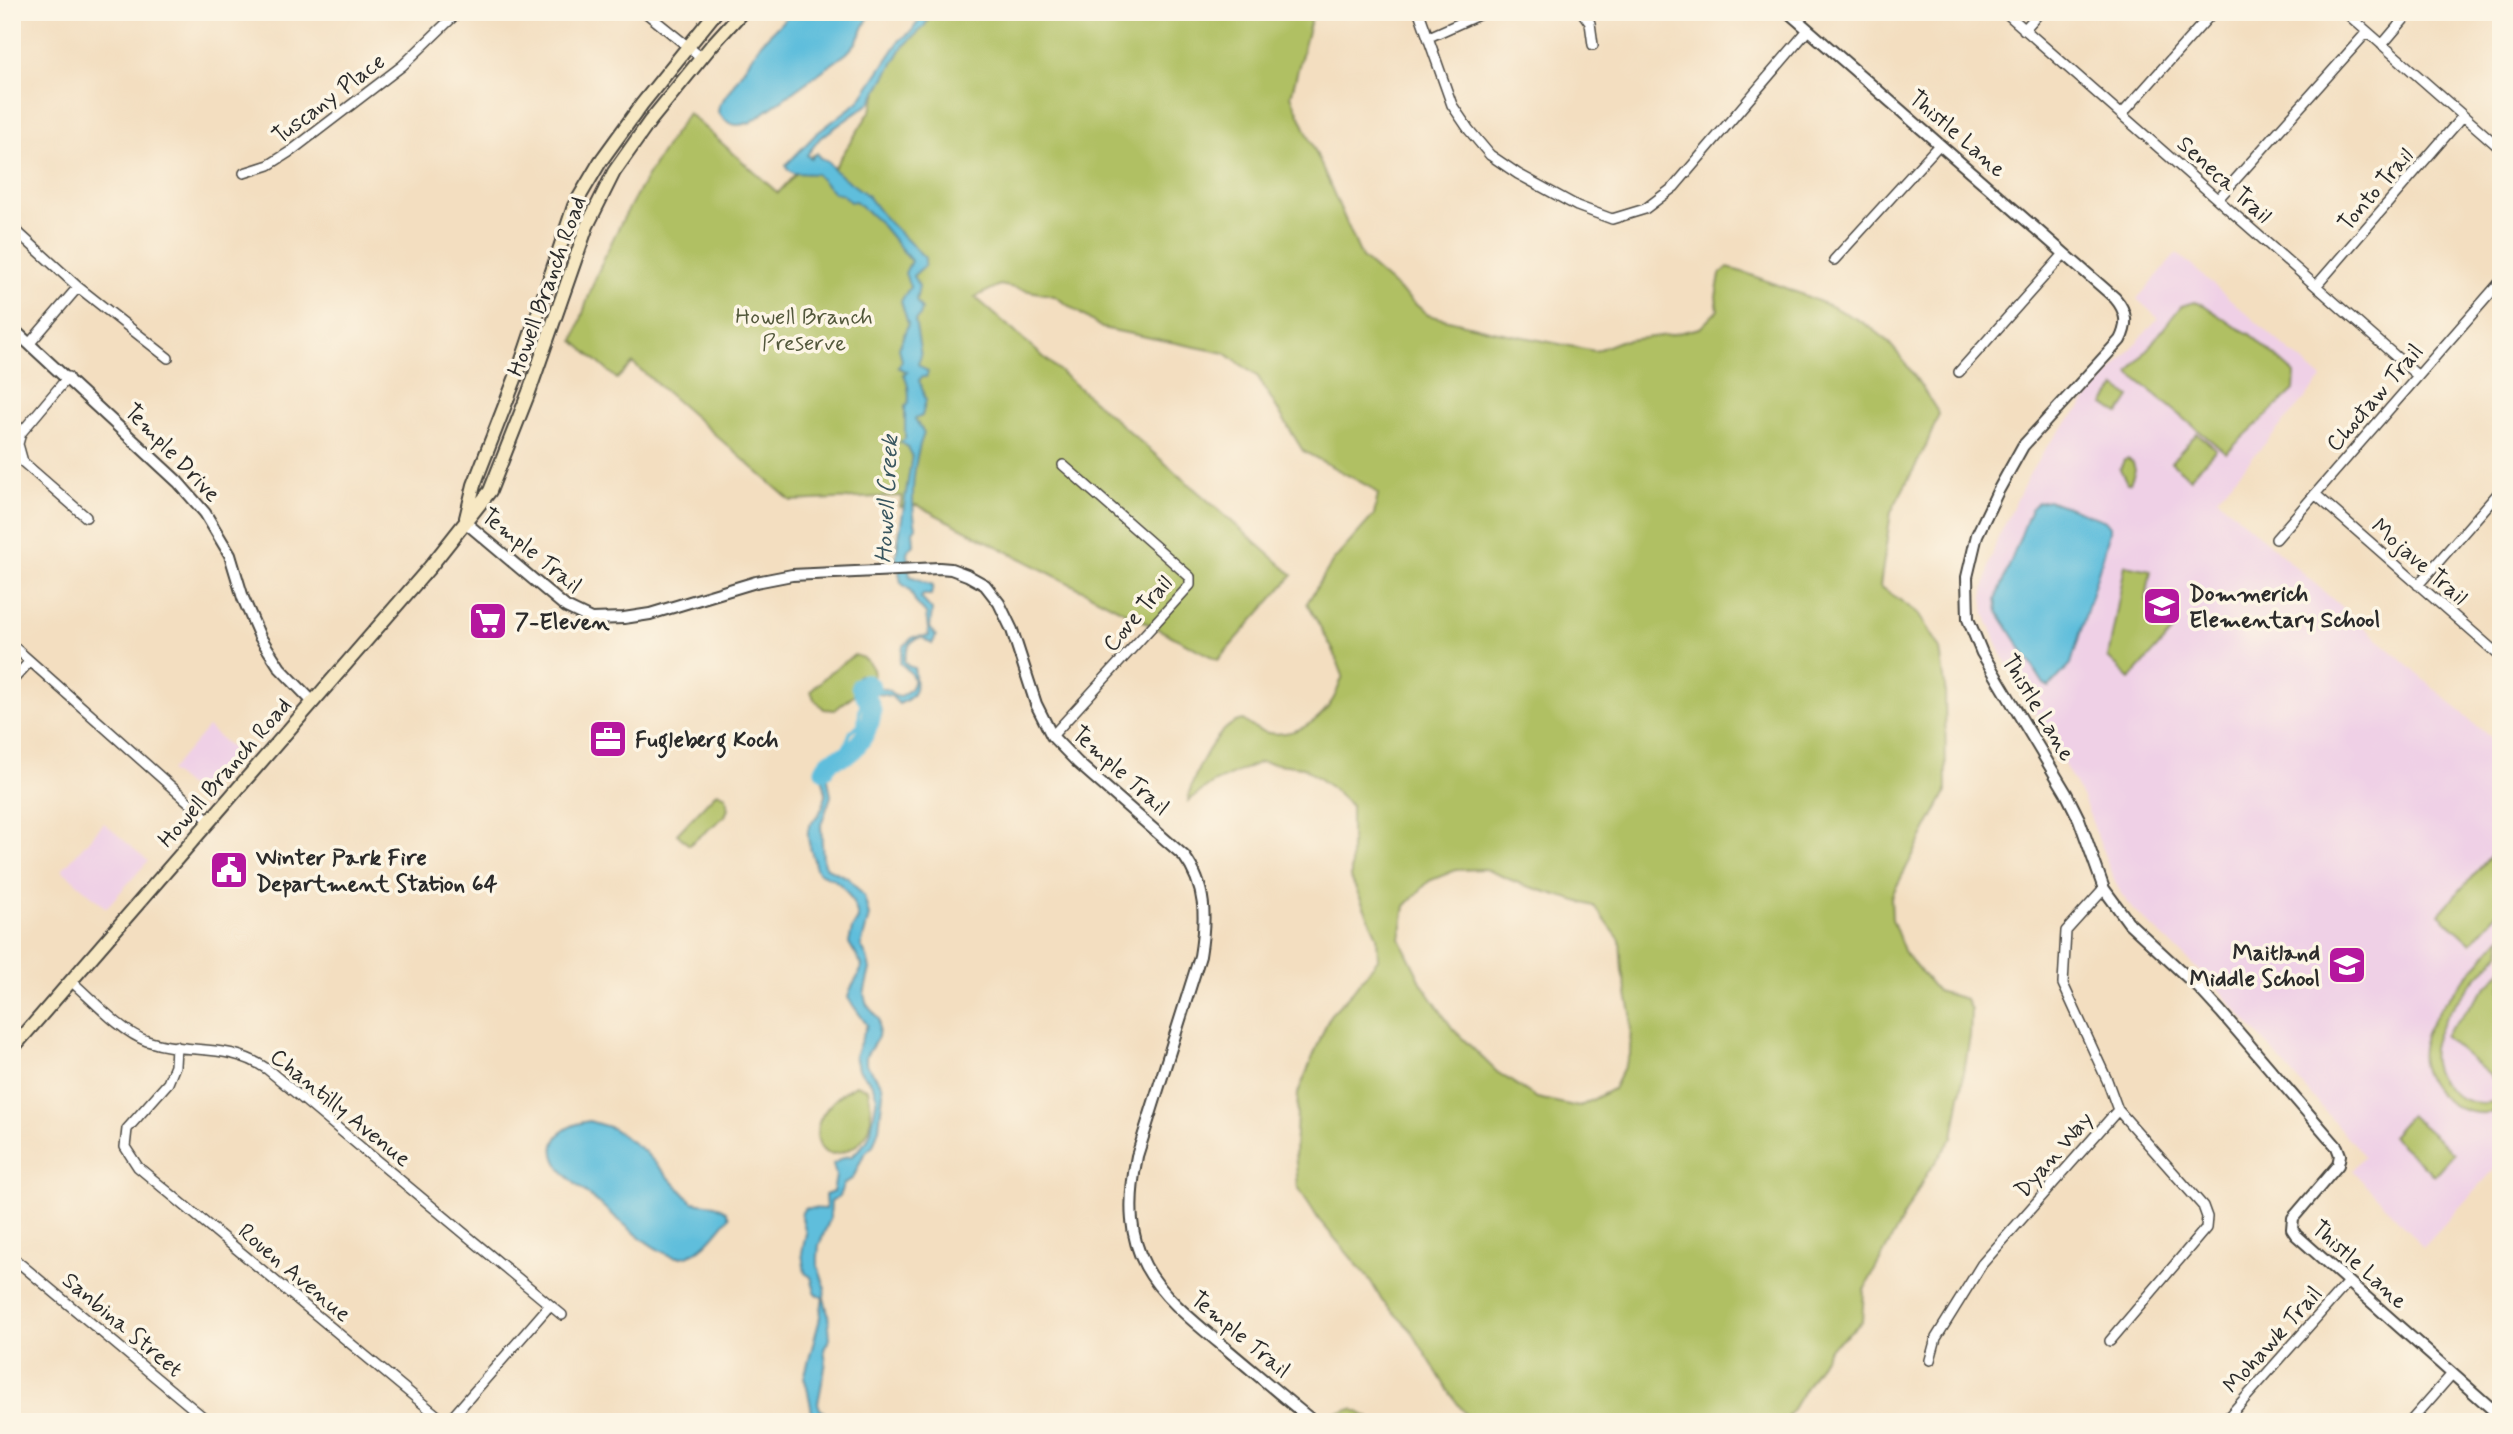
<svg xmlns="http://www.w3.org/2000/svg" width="2513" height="1434" font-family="Mynerve,sans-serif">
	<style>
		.built { fill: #efd0e6 }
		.green { fill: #b0c063; stroke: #6e7647; stroke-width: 2; fill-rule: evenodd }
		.water { fill: #5ebedc; stroke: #447484; stroke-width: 2 }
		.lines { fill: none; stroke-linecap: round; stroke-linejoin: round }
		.stream { stroke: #5ebedc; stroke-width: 3.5 }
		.river { stroke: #5ebedc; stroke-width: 19 }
		.minor-casing { stroke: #494641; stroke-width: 12 }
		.tertiary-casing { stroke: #494641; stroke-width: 14 }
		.secondary-casing { stroke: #494641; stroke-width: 16 }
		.minor { stroke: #fff; stroke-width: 9 }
		.tertiary { stroke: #fff; stroke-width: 10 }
		.secondary { stroke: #f7e8c3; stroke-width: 12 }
		.labels { text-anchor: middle; stroke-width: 7; stroke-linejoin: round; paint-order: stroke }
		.street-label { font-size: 23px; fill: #2b2b2b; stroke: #fcf5e5 }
		.park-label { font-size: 23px; fill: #53583c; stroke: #fcf5e5 }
		.poi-label { font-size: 23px; font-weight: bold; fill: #2b2b2b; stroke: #fcf5e5; text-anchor: start }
		.water-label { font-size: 24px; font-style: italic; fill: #3a5760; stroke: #fcf5e5 }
	</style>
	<rect width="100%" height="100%" fill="#fcf5e5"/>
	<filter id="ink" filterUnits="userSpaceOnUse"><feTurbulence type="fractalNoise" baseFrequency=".0143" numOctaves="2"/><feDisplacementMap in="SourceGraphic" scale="14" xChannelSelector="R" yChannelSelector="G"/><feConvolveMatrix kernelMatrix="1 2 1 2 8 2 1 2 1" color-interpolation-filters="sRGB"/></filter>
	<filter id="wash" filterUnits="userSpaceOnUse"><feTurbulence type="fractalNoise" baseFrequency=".00686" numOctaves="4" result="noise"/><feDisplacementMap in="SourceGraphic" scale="28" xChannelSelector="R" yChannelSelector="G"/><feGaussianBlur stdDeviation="1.57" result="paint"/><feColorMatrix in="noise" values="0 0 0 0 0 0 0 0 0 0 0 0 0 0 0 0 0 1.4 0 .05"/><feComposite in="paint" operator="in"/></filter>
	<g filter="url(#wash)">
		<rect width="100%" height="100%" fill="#f3dec0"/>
		<path class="built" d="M2177 253 2322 379 2217 498 2501 747V1162L2423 1247 2352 1170 2364 1156 2213 983 2135 911 2122 895 2111 873 2084 800 2002 655 1985 614 1983 597 1990 562 1997 540 2030 473 2048 445 2158 318 2137 299Z
			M208 727 239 755 208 791 202 794 196 793 170 771Z
			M104 823 148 861 106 908 62 870Z"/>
		<path class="green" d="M928 12H1313L1291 96 1362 258 1428 315 1493 331 1595 351 1620 341 1669 335 1700 328 1718 310 1716 297 1720 274 1728 268 1746 273C1785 289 1857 311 1886 340 1907 362 1923 389 1939 414L1925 448 1891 512 1880 586 1918 613 1940 649 1945 685 1946 792 1891 897 1892 919 1905 953 1937 991 1966 999 1971 1010 1970 1036 1953 1137 1926 1175 1864 1290 1862 1322 1829 1349 1785 1422H1471L1447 1389 1411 1330 1382 1301 1370 1280 1319 1220 1298 1187 1295 1152 1298 1093 1330 1015 1352 992 1378 959 1377 936 1351 878V806L1332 788 1303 767 1260 762 1213 783 1188 801C1191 777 1217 723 1243 720 1272 746 1312 732 1332 701 1337 694 1339 684 1343 676L1334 652 1307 603 1333 561 1374 515 1378 494 1368 486 1303 451 1258 377 1225 353 1102 328 1054 296 1000 285 975 297 1293 575 1218 660 917 505 900 507 902 496 791 501 633 363 617 379 574 341C581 320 587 299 595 279 619 220 652 165 688 113L778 193 813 155 832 171 871 110 885 71ZM1485 869 1523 885 1594 906 1620 940 1622 971 1631 1013 1630 1055 1613 1089 1579 1107 1537 1098 1497 1072 1453 1029 1422 984 1400 939 1405 906 1429 881 1456 870Z
			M2194 302 2204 305 2232 325 2250 334 2295 374 2294 390 2226 453 2129 373 2181 306Z
			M2116 387 2130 397 2119 414 2104 404Z
			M2197 433 2216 449 2190 478 2171 462Z
			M2128 459 2133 463 2135 470 2130 483H2127L2120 469 2124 460Z
			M2125 565 2151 570 2146 600 2177 626 2130 679 2108 658Z
			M854 655C865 657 876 666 873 678L865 675 855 681 857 692 835 710 824 709 814 699 811 691 829 673Z
			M717 792 726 796 728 809 725 816 689 845 677 834Z
			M2501 844V909L2471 943 2439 914Z
			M2501 937V952C2472 986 2399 1047 2450 1091 2464 1103 2483 1106 2501 1100V1111C2479 1116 2457 1112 2440 1095 2399 1054 2434 1015 2462 982 2475 967 2488 952 2501 937Z
			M2501 970V1085L2444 1036Z
			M856 1085 868 1089C873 1116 876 1136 848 1150 843 1153 833 1155 827 1153 821 1150 819 1145 818 1140 812 1117 838 1094 856 1085Z
			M2410 1115 2454 1153 2434 1175 2391 1136Z
			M1353 1409 1376 1422H1332L1325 1415Z"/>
		<path class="water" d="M792 12H871L856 43 847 53 751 122C737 128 727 125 718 112L719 106 762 42Z
			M925 12H932L924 27 902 48 870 103 820 138 807 155 811 158 817 153 819 157 829 163 835 171 867 195 885 218 925 258V265L913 276 919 286 916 301 922 309 920 316 915 320 921 356 918 364 928 372 926 377H922L919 380 926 400 922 416 915 419 924 433C913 461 910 499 916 527L913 531 914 545 908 550 907 554 910 576 933 585 931 595H923L921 598 932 610 930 628 936 636 932 644 921 637C908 641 907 649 904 661L908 666 914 668C917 687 918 696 899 704L891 696 873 693 864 686 862 687 866 693 858 694 855 681 859 675 874 679V686L888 690 895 696 900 697C903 694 907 692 910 689 919 677 907 669 900 663L903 647 913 637 929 636 926 614 916 603 910 590 901 583 896 556 912 455 908 447 900 442 905 439V406L908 404C910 396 908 379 903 374L907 372 898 367 902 361 899 348 908 324 901 301 910 287 905 273 911 261 879 222 855 201 850 202 841 194 834 193 816 174 793 173 787 169 786 165 816 134 859 101 900 40 911 32Z
			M2048 500 2106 521 2110 526V532L2071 664 2049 687 2044 684 1998 612 1996 600 2031 509 2038 502Z
			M839 752 843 757 826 768 831 796 821 825 823 861 827 868 848 878 864 896 869 916 861 946 867 957 870 969 864 994 867 1005 879 1019V1025L878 1037 866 1056V1064L882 1085 883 1093 879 1128 873 1146 864 1154 853 1178 844 1184 839 1196 831 1201 830 1219 819 1245 818 1257V1266L825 1287 824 1298 828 1313 830 1339 824 1349 826 1362 818 1403 820 1409 827 1415 823 1422H813C813 1415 807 1384 804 1378L819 1322 823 1298 816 1294 811 1277 805 1273 802 1253 806 1233 801 1214 805 1208 826 1209 825 1195 833 1192 836 1176 833 1164 845 1157 852 1156 867 1141 871 1131 877 1097 872 1084 858 1069 855 1056 867 1025 848 998C849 985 860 980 862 965L849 943 852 929 858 919C856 904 846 887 833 879 829 877 822 875 818 872 814 867 815 862 813 857 798 814 820 828 825 798 827 785 820 779 822 767L831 756Z
			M589 1121 612 1128 644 1151 692 1202 715 1205 726 1211 729 1217C717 1232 701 1255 681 1257 660 1259 616 1217 600 1204 584 1190 541 1164 557 1138 563 1128 578 1123 589 1121Z"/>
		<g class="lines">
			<path class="stream" d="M837 755 843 751 851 731 859 724 860 707 863 704 862 691"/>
			<path class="river" d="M824 770C829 759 835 759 846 755 858 750 872 725 872 711 871 701 863 694 860 686L865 683 871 687"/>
		</g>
	</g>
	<g filter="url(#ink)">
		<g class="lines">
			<defs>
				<path id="minor" d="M645 12 702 58
					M1419 12 1452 105 1469 130 1490 155 1518 174 1577 206 1612 219 1645 209 1674 187 1808 30
					M1582 12 1590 23 1593 45
					M2005 12 2418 376
					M2345 12 2501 149
					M2024 30 2040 12
					M1429 37 1485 12
					M2382 45 2410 12
					M2122 114 2213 12
					M244 173 269 165 291 151 402 66 458 12
					M2218 199 2367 32
					M12 227 78 287 168 358
					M1834 260 1939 145
					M2316 286 2463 116
					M30 343 78 287
					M1959 372 2064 254
					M68 377 21 433 18 444 23 462 86 517
					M2315 494 2501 657
					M2276 539 2501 281
					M2418 585 2501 490
					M12 645 210 821
					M12 681 30 661
					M1052 736 1190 585V577L1063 465
					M2104 889 2066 931 2063 984 2107 1080 2118 1110 2203 1206 2207 1217 2206 1228 2110 1341
					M71 981C92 999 121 1032 147 1041 189 1055 228 1042 267 1069L562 1315
					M176 1046 175 1066 168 1083 127 1129 125 1147 138 1167 445 1422
					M12 1257 209 1422
					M1930 1360 1936 1338 1982 1264 2118 1110
					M448 1422 550 1305
					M2224 1422 2348 1282
					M2410 1422 2452 1374"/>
				<path id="tertiary" d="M1788 12 2115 298C2127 312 2128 324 2120 340L2023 446 1998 491 1977 535 1967 577 1968 619 1982 653 2066 793 2079 819 2104 889 2118 908 2129 923 2199 988 2221 1012 2337 1147 2340 1155 2338 1165 2293 1218 2292 1229 2296 1235 2501 1417
					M12 328 178 482 205 513 230 555 243 598 260 637 280 668 312 701
					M465 522 566 607 591 619 624 618 650 614 756 582 792 575 939 568 951 569 967 575 985 585 999 603 1012 630 1036 704 1052 736 1078 763 1184 856C1207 887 1206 919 1200 956L1137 1156C1117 1255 1151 1287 1223 1346 1253 1371 1283 1397 1314 1422"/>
				<path id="secondary" d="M466 518 474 485 519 369 574 206 600 162 642 104 716 12
					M12 1049 430 567 490 491 529 392 587 226 614 172 650 121 712 45 742 12"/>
			</defs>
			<use href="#minor" class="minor-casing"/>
			<use href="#tertiary" class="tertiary-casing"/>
			<use href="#secondary" class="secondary-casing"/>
			<use href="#minor" class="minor"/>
			<use href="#tertiary" class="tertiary"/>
			<use href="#secondary" class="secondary"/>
		</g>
	</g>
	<defs>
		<symbol id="school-square" viewBox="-11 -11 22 22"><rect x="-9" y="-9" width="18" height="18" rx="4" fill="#b5179e" stroke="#fcf5e5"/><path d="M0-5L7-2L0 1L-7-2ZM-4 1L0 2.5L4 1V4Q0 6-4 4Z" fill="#fff"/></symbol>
		<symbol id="supermarket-square" viewBox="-11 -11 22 22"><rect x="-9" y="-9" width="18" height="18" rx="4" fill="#b5179e" stroke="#fcf5e5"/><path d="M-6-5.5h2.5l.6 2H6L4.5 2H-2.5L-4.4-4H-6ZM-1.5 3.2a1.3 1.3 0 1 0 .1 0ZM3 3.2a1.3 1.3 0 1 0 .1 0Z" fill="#fff"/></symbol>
		<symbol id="office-square" viewBox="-11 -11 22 22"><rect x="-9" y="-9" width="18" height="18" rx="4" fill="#b5179e" stroke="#fcf5e5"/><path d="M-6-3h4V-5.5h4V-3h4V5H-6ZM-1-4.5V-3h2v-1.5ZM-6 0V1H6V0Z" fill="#fff"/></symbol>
		<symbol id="civic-square" viewBox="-11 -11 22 22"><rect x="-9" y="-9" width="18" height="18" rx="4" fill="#b5179e" stroke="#fcf5e5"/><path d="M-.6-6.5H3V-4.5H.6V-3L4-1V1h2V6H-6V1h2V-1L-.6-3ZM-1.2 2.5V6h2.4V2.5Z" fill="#fff"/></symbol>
	</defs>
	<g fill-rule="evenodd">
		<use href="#school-square" x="2140" y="584" width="44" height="44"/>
		<use href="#supermarket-square" x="466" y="599" width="44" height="44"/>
		<use href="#office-square" x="586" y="717" width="44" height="44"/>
		<use href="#civic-square" x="207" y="848" width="44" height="44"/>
		<use href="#school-square" x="2325" y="943" width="44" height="44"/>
	</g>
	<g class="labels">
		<g class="street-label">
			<text transform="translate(328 98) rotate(-37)" y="8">Tuscany Place</text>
			<text transform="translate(1958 133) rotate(41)" y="8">Thistle Lane</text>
			<text transform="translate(2225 179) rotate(42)" y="8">Seneca Trail</text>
			<text transform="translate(2375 189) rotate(-49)" y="8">Tonto Trail</text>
			<text transform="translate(546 286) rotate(-70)" y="8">Howell Branch Road</text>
			<text transform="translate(2374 397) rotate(-49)" y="8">Choctaw Trail</text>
			<text transform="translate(173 452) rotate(46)" y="8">Temple Drive</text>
			<text transform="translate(532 550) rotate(39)" y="8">Temple Trail</text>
			<text transform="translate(2420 561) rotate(41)" y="8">Mojave Trail</text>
			<text transform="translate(1137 613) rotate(-49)" y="8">Cove Trail</text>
			<text transform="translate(2039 707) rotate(59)" y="8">Thistle Lane</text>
			<text transform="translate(1121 770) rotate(42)" y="8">Temple Trail</text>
			<text transform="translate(224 772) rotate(-49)" y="8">Howell Branch Road</text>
			<text transform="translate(341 1107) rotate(39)" y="8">Chantilly Avenue</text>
			<text transform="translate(2053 1154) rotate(-49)" y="8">Dyan Way</text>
			<text transform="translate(2360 1264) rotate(42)" y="8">Thistle Lane</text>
			<text transform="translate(295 1272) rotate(40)" y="8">Rouen Avenue</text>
			<text transform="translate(123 1324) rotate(40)" y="8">Sanbina Street</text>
			<text transform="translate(1241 1334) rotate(40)" y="8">Temple Trail</text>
			<text transform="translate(2272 1339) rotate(-48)" y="8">Mohawk Trail</text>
		</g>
		<g class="park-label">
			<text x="804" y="324">Howell Branch<tspan x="804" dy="26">Preserve</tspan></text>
		</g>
		<g class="poi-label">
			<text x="2189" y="601">Dommerich<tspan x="2189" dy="26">Elementary School</tspan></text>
			<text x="515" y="629">7-Eleven</text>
			<text x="635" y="747">Fugleberg Koch</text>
			<text x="256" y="865">Winter Park Fire<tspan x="256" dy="26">Department Station 64</tspan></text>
			<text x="2320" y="960" text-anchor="end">Maitland<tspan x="2320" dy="26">Middle School</tspan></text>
		</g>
		<g class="water-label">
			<text transform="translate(886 499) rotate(-87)" y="8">Howell Creek</text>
		</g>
	</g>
	<rect width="2513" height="1434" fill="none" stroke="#fcf5e5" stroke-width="42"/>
</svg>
